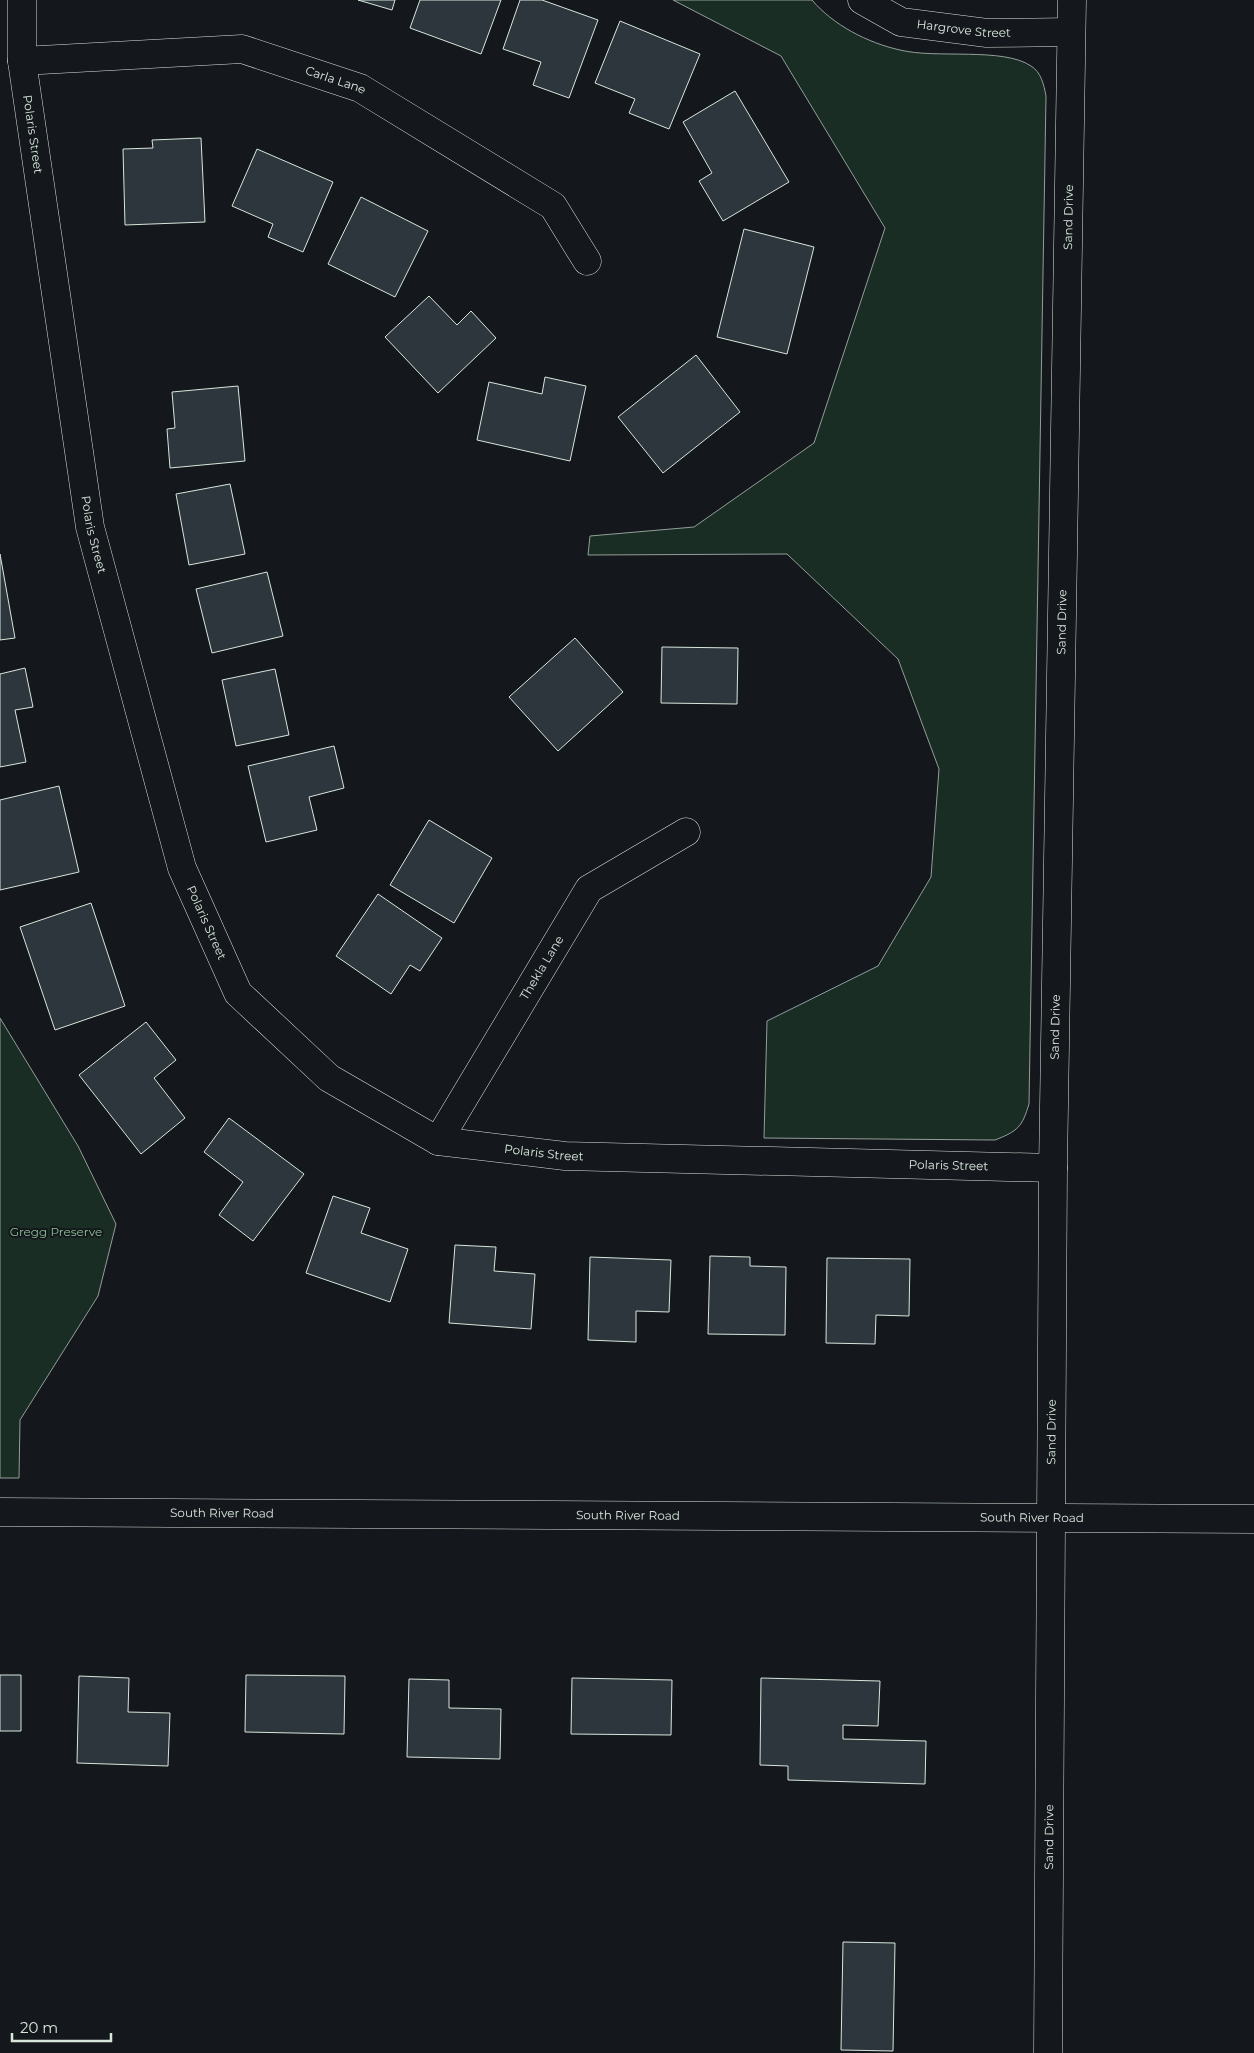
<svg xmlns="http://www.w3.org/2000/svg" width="1254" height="2053" font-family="Montserrat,sans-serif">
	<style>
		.green { fill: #1a2d24; stroke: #939e99 }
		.building { fill: #2c363c; stroke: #d8e6dc }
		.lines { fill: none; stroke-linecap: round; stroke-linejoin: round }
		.street-casing { stroke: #d8e6dc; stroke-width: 29 }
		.secondary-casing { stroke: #d8e6dc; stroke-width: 29 }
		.street { stroke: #14181c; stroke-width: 28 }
		.secondary { stroke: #14181c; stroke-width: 28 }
		.labels { text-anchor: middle; stroke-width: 4; stroke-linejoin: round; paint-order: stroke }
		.street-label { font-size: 12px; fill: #d8e6dc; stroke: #14181c }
		.park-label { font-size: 12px; fill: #8ac095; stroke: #14181c }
	</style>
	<rect width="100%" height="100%" fill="#14181c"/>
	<path class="green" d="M673 0H812C833 25 868 43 900 50 936 59 1003 47 1031 66 1041 72 1044 85 1046 96L1029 1104C1022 1127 1018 1131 995 1140L764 1138 767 1021 878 966 931 877 939 769 898 659 787 554 588 555 590 536 694 527 814 443 885 228 781 56Z
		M0 1018 78 1146 116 1224 98 1296 20 1420 19 1478H0Z"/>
	<path class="building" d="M358 0H395L392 10Z
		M420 0H501L481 54 410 28Z
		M520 0H542L598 20 569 98 533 85 541 62 503 49Z
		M620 21 700 54 669 129 629 113 635 99 595 83Z
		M735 91 789 182 723 221 699 181 712 173 683 122Z
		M201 138 205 222 125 225 123 149 153 148 152 140Z
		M257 149 333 182 303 252 268 237 273 224 232 206Z
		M361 197 428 231 395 297 328 264Z
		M744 229 814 247 787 354 717 337Z
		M429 296 457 325 471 311 496 338 438 393 385 337Z
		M696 355 740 412 663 473 618 417Z
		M545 377 586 386 570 461 477 440 489 382 542 394Z
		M238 386 245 461 170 468 167 429 175 428 172 392Z
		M230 484 245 554 189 565 176 494Z
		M0 554 15 638 0 640Z
		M267 572 283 636 212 653 196 589Z
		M575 638 623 692 558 751 509 697Z
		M662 647 738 648 737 704 661 703Z
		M25 668 33 707 15 710 26 762 0 767V674Z
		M275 669 289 735 236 746 222 680Z
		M334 746 344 788 309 797 317 830 266 842 248 766Z
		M59 786 79 872 0 890V800Z
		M429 820 492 858 454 923 390 885Z
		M378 894 442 938 420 971 410 965 391 994 336 956Z
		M91 903 125 1006 55 1030 20 927Z
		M146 1022 176 1060 154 1078 185 1118 141 1154 79 1075Z
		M229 1118 304 1174 253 1241 219 1215 243 1182 204 1152Z
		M333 1196 370 1208 361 1233 408 1249 390 1302 306 1273Z
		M455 1245 496 1247 494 1271 535 1274 531 1329 449 1323Z
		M710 1256 750 1257V1266L786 1267 785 1335 708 1334Z
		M590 1257 671 1260 669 1312 636 1311V1342L588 1340Z
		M827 1258 910 1259 909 1316 876 1315 875 1344 826 1343Z
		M0 1675H21V1731H0Z
		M246 1675 345 1676 344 1734 245 1732Z
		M79 1676 129 1678 128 1712 170 1713 168 1766 77 1763Z
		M572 1678 672 1680 671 1735 571 1734Z
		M761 1678 880 1681 878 1726 843 1725V1739L926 1741 925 1784 788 1780V1766L760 1765Z
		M409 1679 449 1680V1708L501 1709 500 1759 407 1757Z
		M843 1942 895 1943 893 2051 841 2050Z"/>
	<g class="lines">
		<defs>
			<g id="street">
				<path id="s1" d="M22 0V61L90 527 182 868 238 993 329 1078 438 1141 565 1156 1053 1168"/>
				<path id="s2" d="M862 0 901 22 987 33 1071 32"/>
				<path id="s3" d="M22 61 242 49 360 88 553 206 587 261"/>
				<path id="s4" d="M438 1141 589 889 686 832"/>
				<path id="s5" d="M1048 2053 1053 1168 1072 0"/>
			</g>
			<g id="secondary">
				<path id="s6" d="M0 1512 1254 1519"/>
			</g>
		</defs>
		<use href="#street" class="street-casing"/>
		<use href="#secondary" class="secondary-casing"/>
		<use href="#street" class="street"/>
		<use href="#secondary" class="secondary"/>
	</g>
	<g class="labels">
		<g class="street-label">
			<text dy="4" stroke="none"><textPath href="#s2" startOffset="108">Hargrove Street</textPath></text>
			<text dy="4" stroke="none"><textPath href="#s3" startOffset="319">Carla Lane</textPath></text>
			<text dy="4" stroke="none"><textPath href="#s1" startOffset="135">Polaris Street</textPath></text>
			<text dy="4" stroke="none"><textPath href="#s5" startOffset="1836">Sand Drive</textPath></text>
			<text dy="4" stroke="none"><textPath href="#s1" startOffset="540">Polaris Street</textPath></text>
			<text dy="4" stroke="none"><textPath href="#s5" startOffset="1431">Sand Drive</textPath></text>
			<text dy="4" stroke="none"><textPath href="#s1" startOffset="945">Polaris Street</textPath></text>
			<text dy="4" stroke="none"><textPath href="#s4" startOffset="202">Thekla Lane</textPath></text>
			<text dy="4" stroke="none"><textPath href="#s5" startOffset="1026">Sand Drive</textPath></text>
			<text dy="4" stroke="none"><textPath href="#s1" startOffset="1379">Polaris Street</textPath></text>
			<text dy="4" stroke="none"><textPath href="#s1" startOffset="1784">Polaris Street</textPath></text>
			<text dy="4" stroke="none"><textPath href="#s5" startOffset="621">Sand Drive</textPath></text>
			<text dy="4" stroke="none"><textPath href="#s6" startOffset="222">South River Road</textPath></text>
			<text dy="4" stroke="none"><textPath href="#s6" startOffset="628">South River Road</textPath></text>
			<text dy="4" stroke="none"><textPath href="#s6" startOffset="1032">South River Road</textPath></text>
			<text dy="4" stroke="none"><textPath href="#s5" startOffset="216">Sand Drive</textPath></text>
		</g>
		<g class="park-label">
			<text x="56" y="1236">Gregg Preserve</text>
		</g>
	</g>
	<path d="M12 2033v8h99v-8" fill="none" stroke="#d8e6dc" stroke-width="2.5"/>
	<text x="20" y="2033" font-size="15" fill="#d8e6dc" stroke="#14181c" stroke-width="4" paint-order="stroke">20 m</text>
</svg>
